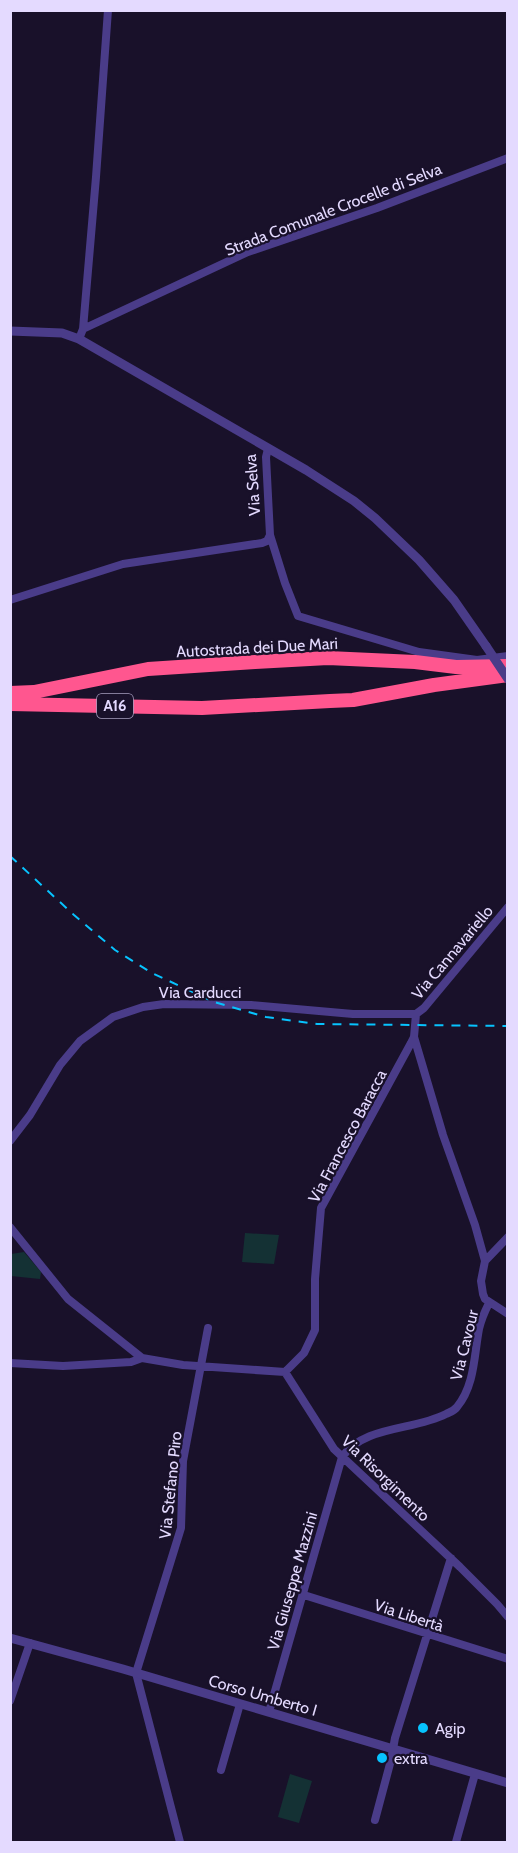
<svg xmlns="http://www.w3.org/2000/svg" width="518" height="1853" font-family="Cabin,sans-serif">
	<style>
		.green { fill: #143134 }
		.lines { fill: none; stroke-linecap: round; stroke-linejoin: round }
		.minor { stroke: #4a3c89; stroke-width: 8 }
		.tertiary { stroke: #4a3c89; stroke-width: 9 }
		.motorway { stroke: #ff568f; stroke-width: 14 }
		.rail { stroke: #07c3fe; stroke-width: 2; stroke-dasharray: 9 8; stroke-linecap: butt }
		.tertiary-bridge { stroke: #4a3c89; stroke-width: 9 }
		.poi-dot { fill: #07c3fe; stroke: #19112a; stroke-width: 2 }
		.labels { text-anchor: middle; stroke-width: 4.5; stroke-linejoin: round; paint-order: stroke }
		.shield { fill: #19112a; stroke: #a79ebf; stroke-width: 1.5 }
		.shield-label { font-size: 15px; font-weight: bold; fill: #e4daff }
		.street-label { font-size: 16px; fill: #e4daff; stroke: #19112a }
		.poi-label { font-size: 16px; fill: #e4daff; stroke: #19112a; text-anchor: start }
	</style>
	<rect width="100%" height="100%" fill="#19112a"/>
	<path class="green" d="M245 1233 279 1235 274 1264 242 1262Z
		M24 1252 41 1272 40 1279 11 1276V1254Z
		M290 1774 312 1781 299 1823 278 1817Z"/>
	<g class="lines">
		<path class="minor" d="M83 329 96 177 108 10
			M79 339 83 329 248 252 377 208 508 158
			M270 535 285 583 298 616 419 652 477 660 508 656
			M10 600 123 564 262 543 267 541 270 535 266 457 268 449
			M416 1014 424 1008 508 907
			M414 1037 443 1135 475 1225 485 1261
			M10 1141 30 1115 60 1065 80 1041 113 1017 143 1007 164 1004 251 1005 353 1014H416
			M10 1227 68 1299 142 1358 183 1365 285 1372 334 1449 460 1567 497 1604 508 1617
			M508 1237 485 1261 481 1281 483 1294 485 1299 508 1314
			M10 1363 63 1366 131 1362 142 1358
			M285 1372 304 1353 315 1330V1279L321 1208 411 1043 414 1037 416 1014
			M304 1595 508 1659
			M10 1701 30 1643
			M269 1712 342 1457C365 1425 413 1431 446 1414 450 1412 454 1411 457 1407 475 1385 474 1355 479 1329 481 1320 485 1311 489 1303
			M221 1770 240 1704
			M375 1820 391 1760 395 1738 451 1558
			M180 1842 136 1673 181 1528 183 1461 208 1328
			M456 1842 475 1774"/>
		<path class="tertiary" d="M10 331 62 333 79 339 306 470 354 501 375 518 419 560 454 600 486 646
			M10 1638 123 1669 508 1783"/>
		<path class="motorway" d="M10 693 34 692 148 669 255 662 328 658 415 662 456 667 508 666
			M10 704 202 708 330 701 353 700 434 685 508 675"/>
		<path class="rail" d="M10 856 74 915 115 950 152 973 214 1002 266 1017 317 1024 508 1026"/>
		<path class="tertiary-bridge" d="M486 646 508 679"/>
	</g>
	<g class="poi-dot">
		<circle cx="423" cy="1728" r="6"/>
		<circle cx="382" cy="1758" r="6"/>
	</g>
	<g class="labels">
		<rect class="shield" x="97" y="694" width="36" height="24" rx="4.5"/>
		<g class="shield-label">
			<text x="115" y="711">A16</text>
		</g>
		<g class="street-label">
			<text transform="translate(333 209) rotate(-21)" y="6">Strada Comunale Crocelle di Selva</text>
			<text transform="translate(252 485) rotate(-94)" y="6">Via Selva</text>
			<text transform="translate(257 647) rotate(-3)" y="6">Autostrada dei Due Mari</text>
			<text transform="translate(452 952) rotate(-50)" y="6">Via Cannavariello</text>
			<text x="200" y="998">Via Carducci</text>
			<text transform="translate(347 1136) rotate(-62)" y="6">Via Francesco Baracca</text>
			<text transform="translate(464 1345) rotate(-76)" y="6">Via Cavour</text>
			<text transform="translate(386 1478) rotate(44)" y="6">Via Risorgimento</text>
			<text transform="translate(170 1485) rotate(-84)" y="6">Via Stefano Piro</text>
			<text transform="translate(292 1581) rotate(-74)" y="6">Via Giuseppe Mazzini</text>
			<text transform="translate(409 1615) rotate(18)" y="6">Via Libertà</text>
			<text transform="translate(263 1695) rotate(16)" y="6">Corso Umberto I</text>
		</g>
		<g class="poi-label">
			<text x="435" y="1734">Agip</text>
			<text x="394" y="1764">extra</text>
		</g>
	</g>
	<rect width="518" height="1853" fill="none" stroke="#e4daff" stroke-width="24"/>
</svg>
